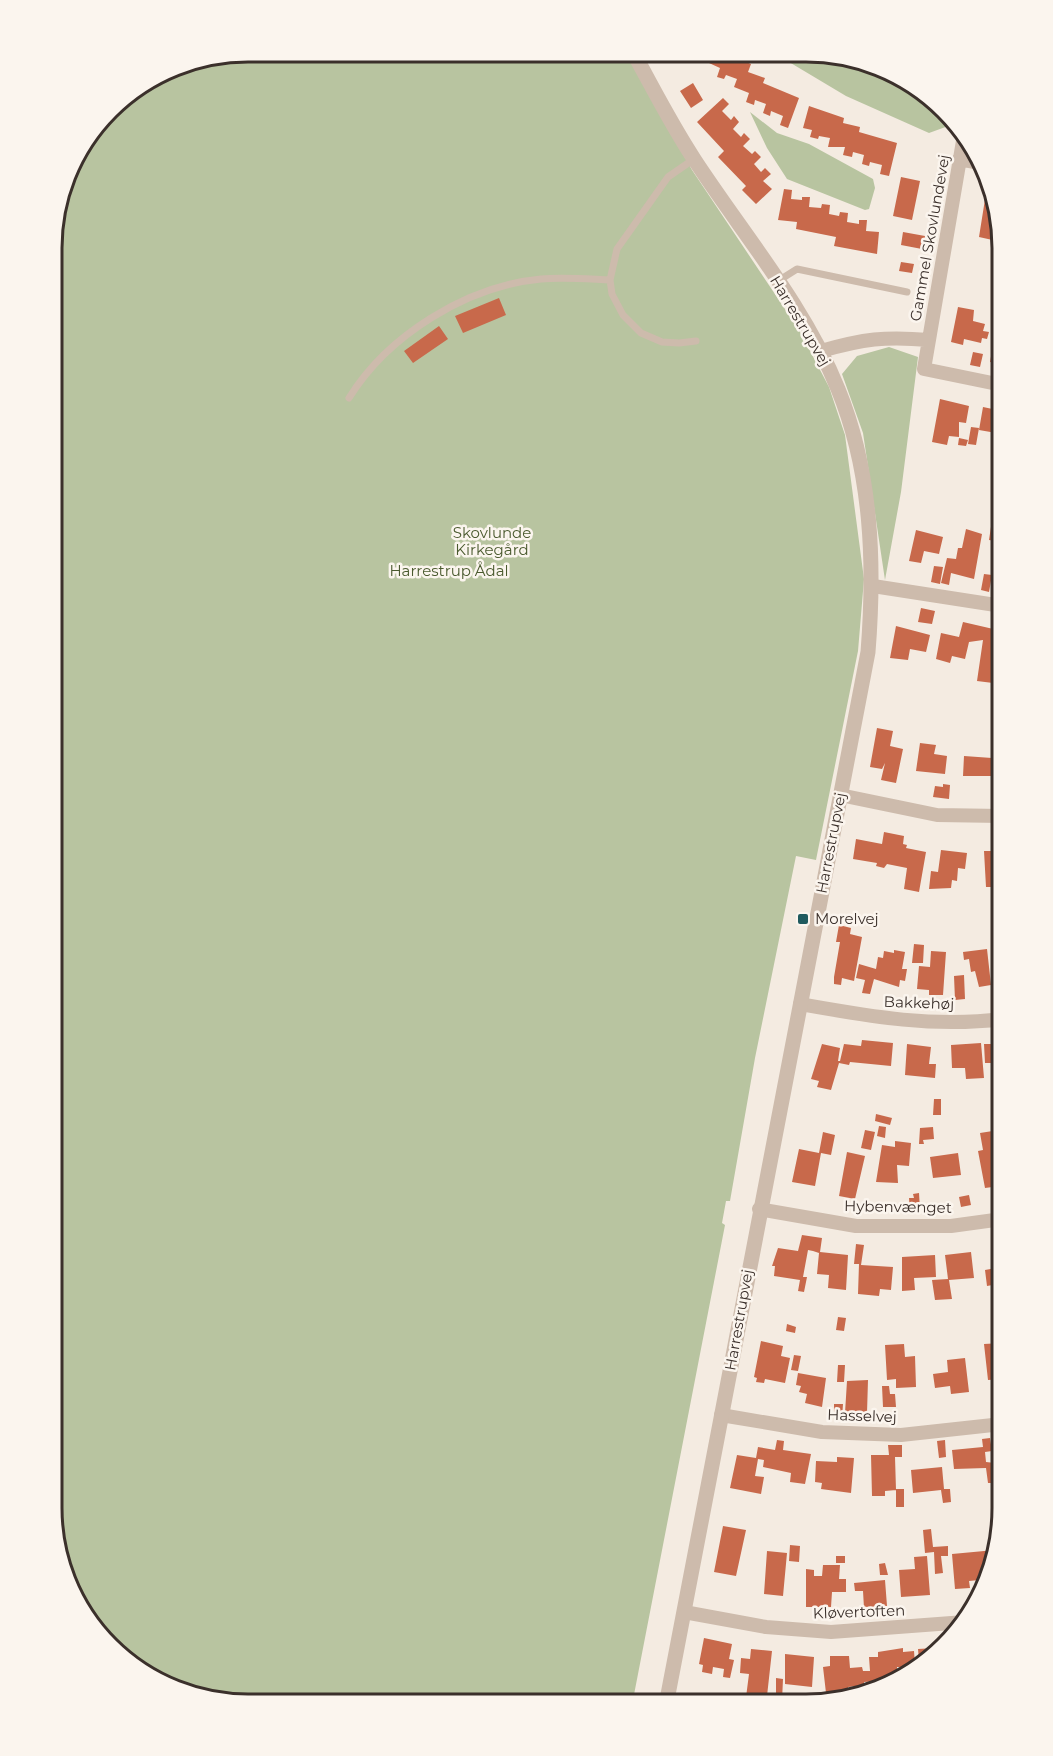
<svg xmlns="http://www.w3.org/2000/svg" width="1053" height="1756" font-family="Montserrat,sans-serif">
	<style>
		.green { fill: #b8c4a0 }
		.building { fill: #c8694b }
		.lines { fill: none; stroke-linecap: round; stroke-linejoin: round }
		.service { stroke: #cdbbac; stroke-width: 7 }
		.minor { stroke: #cdbbac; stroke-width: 14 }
		.tertiary { stroke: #cdbbac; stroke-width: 15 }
		.poi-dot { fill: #1f5a5e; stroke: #fbf5ee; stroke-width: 2 }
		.labels { text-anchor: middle; stroke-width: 5; stroke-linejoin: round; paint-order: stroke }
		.street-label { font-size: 15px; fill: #3b302b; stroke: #fbf5ee }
		.park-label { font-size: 15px; fill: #4a5a2e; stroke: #fbf5ee }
		.poi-label { font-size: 15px; fill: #3b302b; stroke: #fbf5ee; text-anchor: start }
		.rim { fill: none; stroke: #3b302b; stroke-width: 3 }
	</style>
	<rect width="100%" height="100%" fill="#f4ebe1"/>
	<path class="green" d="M248 51 626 52 692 170 799 330 829 387 845 435 864 579 858 651 816 860 796 856 755 1058 730 1201H726L722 1223 725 1225 632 1705 222 1703 128 1664 66 1583 51 1508 53 222 71 160 118 100 173 66Z
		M774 53H831L925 92 951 125 929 133 846 96Z
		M750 112 777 133 809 144 873 179 875 188 869 209 865 210 787 179 767 148Z
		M889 347 918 357 901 492 885 580 863 433 842 374 857 356Z"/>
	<path class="building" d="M714 52H735L734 57 751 64 748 72 765 78 763 83 799 98 788 128 780 125 783 116 771 111 770 116 763 113 766 104 755 100 754 105 746 102 749 93 734 87 737 79 726 75 724 79 717 77 720 68 709 63Z
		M693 83 703 100 691 108 680 91Z
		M723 98 729 104 722 111 731 120 734 116 739 122 733 129 741 137 744 133 750 139 743 146 752 154 755 151 761 157 754 164 761 172 765 168 771 174 763 181 772 189 756 204 742 190 746 186 718 157 724 151 697 122Z
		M809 106 844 118 843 123 860 127 859 132 897 143 889 176 880 174 882 165 870 162 869 166 862 164 864 155 853 152 852 157 843 155 845 147H828L830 138 819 136 818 139 810 137 812 130 803 128Z
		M901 177 920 181 912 220 893 216Z
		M784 189 792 190 791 199 802 200V197H810L809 207 821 208 822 204 830 205 829 214 839 216 840 212 848 213 847 222 859 224V220H867L866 231 879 232 877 254 834 246 836 237 796 229 797 222 778 220Z
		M986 193 991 194 1002 247 996 246 997 241 979 237Z
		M903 232 925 236 922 249 901 245Z
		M901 262 914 264 912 273 899 271Z
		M499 298 506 315 463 333 455 316Z
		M958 307 974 310 973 321 985 324 983 331 989 332 987 339 982 338 981 343 964 339 963 345 951 342Z
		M998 317 1002 318V364L990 362Z
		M439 326 448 339 413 363 404 351Z
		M973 352 983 354 980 367 970 365Z
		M940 399 969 406 966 423 959 422V437L949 436 947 445 932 442Z
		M983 407 1002 411V434L979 430Z
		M971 427 979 428 976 445 968 444Z
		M959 438 968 440 966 446 958 445Z
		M992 520 1002 522V566L992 564 996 541 989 540Z
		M966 529 982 534 974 579 951 573 949 585 941 583 947 558 956 559 958 548H962Z
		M916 530 943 537 939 554 924 551 921 563 909 561Z
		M934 566 943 567 940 584 931 582Z
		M984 574 992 575 989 592 981 590Z
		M921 608 935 611 932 624 918 622Z
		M963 622 1002 631V646L993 683 977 681 983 640 969 642 965 659 952 656 950 663 936 659 941 633 959 637Z
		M896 626 930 635 926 652 910 649 908 660 890 658Z
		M877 728 893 731 890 746 903 749 896 783 881 780 885 763 882 769 870 767Z
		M920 743 936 745 934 754 947 756 945 774 916 771Z
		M964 756 992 758 991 776H963Z
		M991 782H997L999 804H992Z
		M943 784 950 785 949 799 933 797 935 786 943 787Z
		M884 832 904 836 903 844 907 845 906 848 926 852 919 892 904 889 907 868 887 864 884 868 876 866 877 863 853 859 856 839 882 844Z
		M941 850 967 853 965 869 958 868 957 881 952 880 951 888 929 889 931 871 938 872Z
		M984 851H998V856H1002L1001 887H986Z
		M839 925 851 928 850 934 862 937 854 981 842 978 841 985 834 984V977L840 942H836Z
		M914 944 924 945 923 963H912Z
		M987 949 991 985 979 987 975 971 971 972 969 959 964 960 963 952Z
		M894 950 905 952 902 969H907L905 981 900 980 899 987 874 979 870 994 862 993 865 980 856 978 859 964 876 969 878 957 883 958 884 951 894 953Z
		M931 951 946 952 943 995H929V990L917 989 919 966 930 967Z
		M964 975 965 999 955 1000 954 976Z
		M862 1040 893 1043 891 1066 850 1062 849 1065 839 1063 831 1090 817 1087 819 1081 811 1079 822 1044 840 1048 838 1061H840L844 1044 861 1046Z
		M981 1043 984 1078 966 1079 965 1068H952L951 1045Z
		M907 1044 931 1047 929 1064H936L935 1078 905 1075Z
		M984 1044H991L993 1063H985Z
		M934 1099H941V1115H933Z
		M876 1114 892 1118 890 1125 875 1121Z
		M879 1126 886 1127 885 1138 877 1136Z
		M933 1127 934 1139 923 1140 924 1144H919L920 1128Z
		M865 1130 875 1132 871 1150 861 1148Z
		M999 1130 1002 1154V1170L998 1171 1000 1186 985 1188 978 1151 983 1150 980 1133Z
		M823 1132 835 1135 831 1155 821 1153 815 1186 792 1182 799 1149 819 1153Z
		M895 1141 911 1143 909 1166 897 1165 898 1183 876 1182 882 1145 895 1147Z
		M847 1152 865 1156 855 1199 839 1196Z
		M958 1153 961 1175 933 1178 930 1157Z
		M919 1193 920 1210 910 1211 909 1198H914L913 1194Z
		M969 1195 971 1205 961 1207 959 1197Z
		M802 1235 822 1238 820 1252 848 1255 846 1290 828 1288 829 1275 817 1274 819 1253 813 1251 808 1250 803 1277H807L804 1292 798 1291 800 1280 774 1276 775 1266H772L778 1248 798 1251Z
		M856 1244 864 1245 861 1265 893 1267 891 1290 880 1289 879 1296 858 1294 859 1264H854Z
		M1002 1249V1270L1000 1271 997 1250Z
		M971 1252 974 1278 949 1280 952 1299 935 1300 932 1280 948 1279 945 1255Z
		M935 1255 936 1277 914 1278 915 1290 902 1291V1257Z
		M996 1268 998 1284 987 1286 985 1270Z
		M838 1317 846 1318 844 1331 836 1330Z
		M787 1324 796 1327 795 1333 786 1331Z
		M761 1341 783 1346 781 1356 790 1358 785 1383 765 1379 764 1383 756 1382 757 1378 754 1377Z
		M1002 1343V1379L988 1380 984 1344Z
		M904 1344 905 1357 915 1356 916 1387 896 1388V1379L887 1380 885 1345Z
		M794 1355 801 1356 798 1371 791 1370Z
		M965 1358 969 1392 951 1394 950 1386 935 1388 933 1374 948 1372 947 1360Z
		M838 1365H845L844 1382H837Z
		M798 1373 826 1378 822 1407 805 1403 807 1394 799 1392 801 1386 796 1385Z
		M868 1380 867 1413H845L847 1381Z
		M882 1386H889L890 1394H895L896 1407H883Z
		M834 1404H843L842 1418H834Z
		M990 1438 992 1451 985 1452 986 1462 995 1463 996 1470H1001L1002 1483H988L986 1468 954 1469 952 1450 983 1447 982 1439Z
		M777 1440 784 1441 783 1450 811 1454 805 1484 790 1482 791 1473 763 1467 764 1460 758 1459 755 1476 764 1477 761 1494 730 1488 737 1455 756 1458 758 1447 775 1450Z
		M945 1440 946 1457 939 1458 937 1441Z
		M888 1445H902V1457H895L896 1490 885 1491V1496H872L871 1455H889Z
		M837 1457 854 1458 851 1493 821 1489 822 1483 815 1482 816 1461 837 1462Z
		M942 1467 944 1489H950L951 1502 943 1503 941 1490 913 1493 911 1470Z
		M896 1489H904V1507H896Z
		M723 1526 746 1530 736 1576 714 1572Z
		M931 1529 933 1547 948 1546V1556H941L943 1573 935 1574 934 1552 925 1553 923 1530Z
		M790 1545 800 1546 799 1562 789 1561Z
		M995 1550 990 1573 978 1574 979 1580 969 1581 970 1588 955 1589 952 1554Z
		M767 1551 787 1553 783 1596 764 1594Z
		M836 1556H845V1563H836Z
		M927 1556 930 1595 901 1597 899 1570 915 1569 914 1557Z
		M885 1563 888 1575H880L879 1564Z
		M823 1565H840L839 1579H846V1592H832L831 1607H806V1569L814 1570V1576H822Z
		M885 1580 887 1606 864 1608 863 1591H855L854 1583Z
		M704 1638 732 1644 729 1659 734 1660 730 1678 723 1677 724 1669 713 1667 712 1674 702 1672 703 1665 699 1664Z
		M903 1648V1652L914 1651 915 1664 905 1672 904 1667H897V1677L880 1690 879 1681 864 1682V1693L857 1695V1686L848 1687V1691L826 1693 823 1667 830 1666V1656H849L850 1668 862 1667 863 1671H870L869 1657H878V1652Z
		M935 1648 919 1661 918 1649Z
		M751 1649 772 1651 766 1705H745L749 1674 740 1673 741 1658 750 1659Z
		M785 1654 814 1657 812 1687 785 1684Z
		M776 1678 783 1679 782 1701H776Z"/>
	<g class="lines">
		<path class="service" d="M694 159 668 177 617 249 610 280 612 294 623 315 641 333 662 342 679 343 696 341
			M778 281 797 269 907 292
			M349 398C388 335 467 286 541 279 564 277 587 279 610 280"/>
		<path class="minor" d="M963 141 924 369 1002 385
			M959 159 980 163
			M821 351C863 339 885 336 929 340
			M873 586 1002 606
			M840 795 937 815 1002 816
			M800 1004C868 1016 933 1028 1002 1019
			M759 1209 856 1226H951L1002 1219
			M721 1415 822 1432 901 1435 1002 1424
			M684 1612 766 1627 831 1632 965 1622"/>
		<path class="tertiary" d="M633 52C653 88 671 124 694 159 743 234 804 305 838 389 872 472 875 564 868 652L666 1705"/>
	</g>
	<rect class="poi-dot" x="797" y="913" width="12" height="12" rx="3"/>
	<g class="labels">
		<g class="street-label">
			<text transform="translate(930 238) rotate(-80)" y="5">Gammel Skovlundevej</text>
			<text transform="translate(800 321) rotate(59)" y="5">Harrestrupvej</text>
			<text transform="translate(831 843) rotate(-79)" y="5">Harrestrupvej</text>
			<text transform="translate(919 1003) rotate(2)" y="5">Bakkehøj</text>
			<text transform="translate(898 1207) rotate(1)" y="5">Hybenvænget</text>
			<text transform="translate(739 1320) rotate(-80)" y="5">Harrestrupvej</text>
			<text transform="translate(862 1416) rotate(2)" y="5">Hasselvej</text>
			<text transform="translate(859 1612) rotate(-2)" y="5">Kløvertoften</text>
		</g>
		<g class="park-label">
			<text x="492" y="538">Skovlunde<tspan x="492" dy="17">Kirkegård</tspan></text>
			<text x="449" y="576">Harrestrup Ådal</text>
		</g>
		<g class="poi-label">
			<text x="815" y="924">Morelvej</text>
		</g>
	</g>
	<path d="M0 0H1053V1756H0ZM248 62H806A186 186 0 0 1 992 248V1508A186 186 0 0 1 806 1694H248A186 186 0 0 1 62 1508V248A186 186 0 0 1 248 62Z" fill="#fbf5ee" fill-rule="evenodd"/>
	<path class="rim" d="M248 62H806A186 186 0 0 1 992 248V1508A186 186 0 0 1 806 1694H248A186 186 0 0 1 62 1508V248A186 186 0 0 1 248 62Z"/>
</svg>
